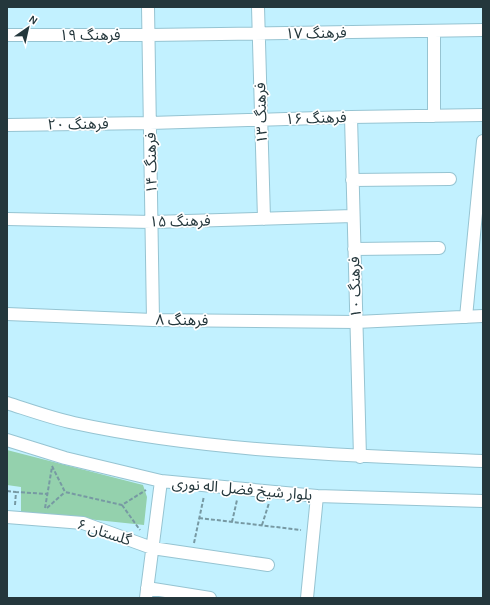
<svg xmlns="http://www.w3.org/2000/svg" width="490" height="605" font-family="Karla,'Noto Sans Arabic',sans-serif">
	<style>
		.green { fill: #94d1ad }
		.lines { fill: none; stroke-linecap: round; stroke-linejoin: round }
		.minor-casing { stroke: #96c4d2; stroke-width: 14 }
		.path { stroke: #7799a3; stroke-width: 2; stroke-dasharray: 4 2; stroke-linecap: butt }
		.minor { stroke: #fff; stroke-width: 12 }
		.labels { text-anchor: middle; stroke-width: 3.5; stroke-linejoin: round; paint-order: stroke }
		.street-label { font-size: 15px; fill: #24373c; stroke: #fff }
	</style>
	<rect width="100%" height="100%" fill="#c2f1ff"/>
	<path class="green" d="M7 450 143 485 147 497 144 525 21 512V487L7 485Z"/>
	<g class="lines">
		<defs>
			<path id="minor" d="M148 7 153 320
				M258 7 264 219
				M434 31V116
				M7 35H149L483 30
				M351 117 360 457
				M7 125 150 123 351 117 483 115
				M352 180 450 179
				M7 219 152 222 353 216
				M354 249 439 248
				M7 314 153 320 356 322 483 316
				M466 317 483 141
				M7 403C29 410 51 418 74 423 208 452 346 455 483 461
				M7 440 65 458 161 481 317 496 483 501
				M7 517 83 523 152 548 268 565
				M147 588 210 598
				M146 598 161 481
				M307 598 317 496"/>
		</defs>
		<use href="#minor" class="minor-casing"/>
		<path class="path" d="M52 466 65 492 122 505 146 490
			M7 491 16 492
			M15 505 16 492 47 494
			M122 505 140 530
			M45 508 52 467
			M47 508 65 492
			M199 518 301 530
			M232 522 237 500
			M262 525 269 503
			M194 543 204 496"/>
		<use href="#minor" class="minor"/>
	</g>
	<g class="labels">
		<g class="street-label">
			<text transform="translate(316 33) rotate(-1)" y="5">فرهنگ ۱۷</text>
			<text x="90" y="40">فرهنگ ۱۹</text>
			<text transform="translate(261 113) rotate(-92)" y="5">فرهنگ ۱۳</text>
			<text transform="translate(316 118) rotate(-2)" y="5">فرهنگ ۱۶</text>
			<text transform="translate(78 124) rotate(-1)" y="5">فرهنگ ۲۰</text>
			<text transform="translate(151 163) rotate(-91)" y="5">فرهنگ ۱۴</text>
			<text transform="translate(180 221) rotate(-1)" y="5">فرهنگ ۱۵</text>
			<text transform="translate(355 287) rotate(-92)" y="5">فرهنگ ۱۰</text>
			<text transform="translate(182 320) rotate(1)" y="5">فرهنگ ۸</text>
			<text transform="translate(242 489) rotate(5)" y="5">بلوار شیخ فضل اله نوری</text>
			<text transform="translate(104 532) rotate(18)" y="5">گلستان ۶</text>
		</g>
	</g>
	<rect width="490" height="605" fill="none" stroke="#24373c" stroke-width="16"/>
	<g transform="translate(28 28) rotate(34)" stroke="#ffffff" stroke-width="3" paint-order="stroke">
	<path d="M0-3L7 15L0 10L-7 15Z" fill="#24373c"/>
	<text y="-6" font-size="11" font-weight="bold" text-anchor="middle" fill="#24373c">N</text>
	</g>
</svg>
